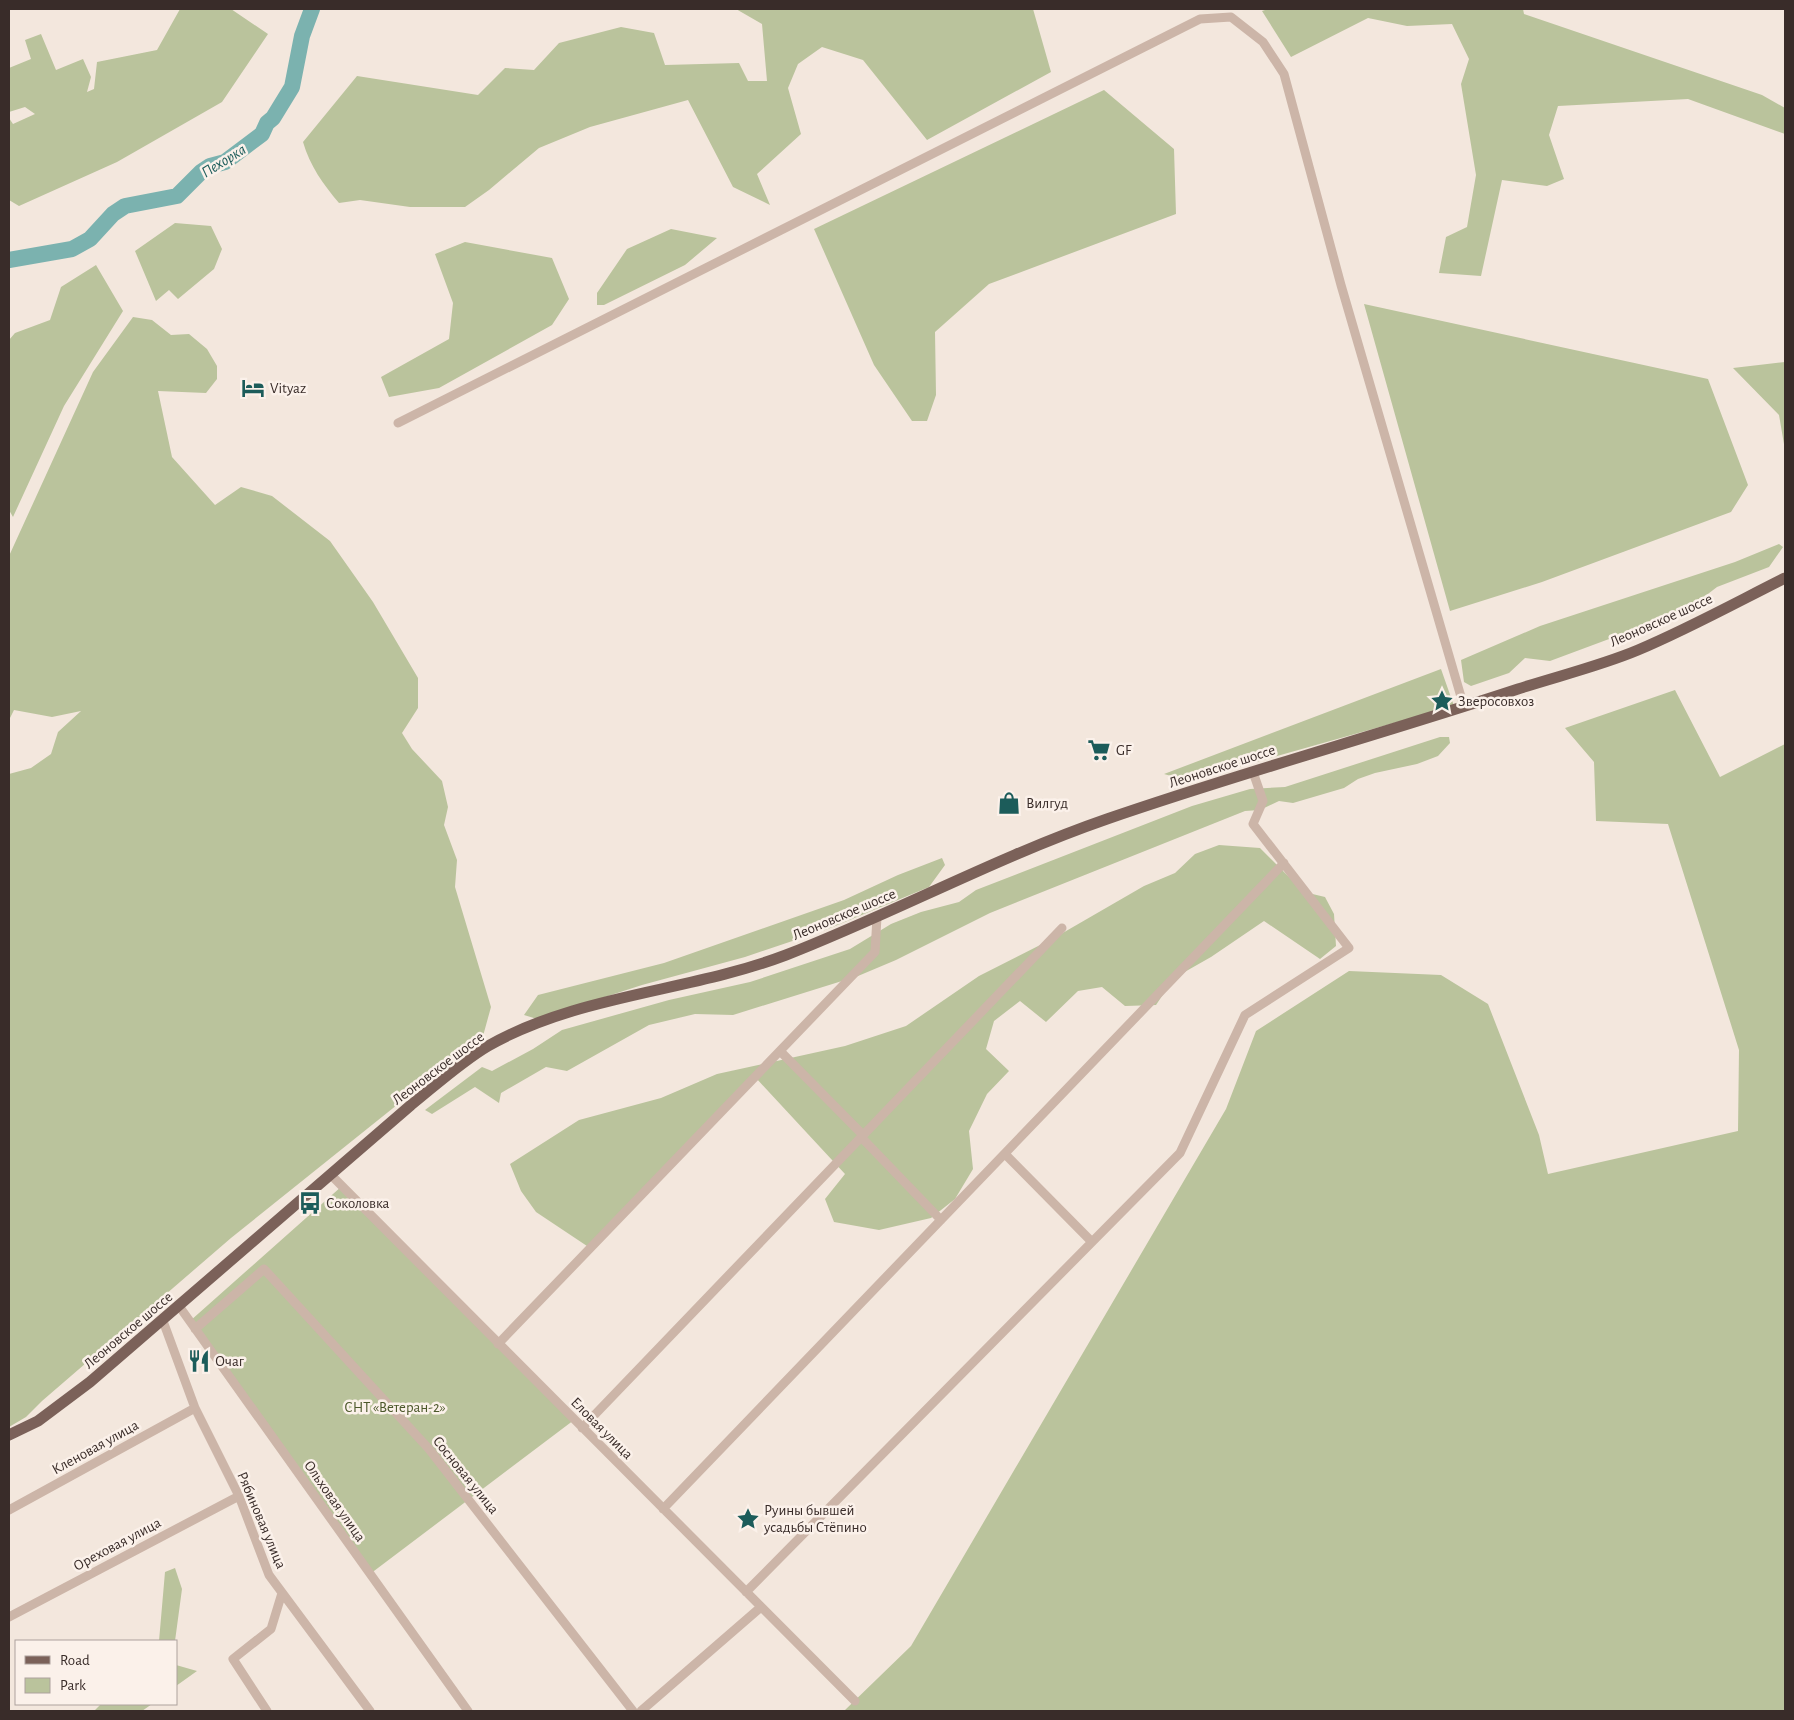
<svg xmlns="http://www.w3.org/2000/svg" width="1794" height="1720" font-family="'Alegreya Sans',sans-serif">
	<style>
		.green { fill: #bac39c }
		.lines { fill: none; stroke-linecap: round; stroke-linejoin: round }
		.river { stroke: #7bb2af; stroke-width: 16 }
		.minor { stroke: #ccb5a8; stroke-width: 9 }
		.major { stroke: #7b6159; stroke-width: 11 }
		.labels { text-anchor: middle; stroke-width: 5; stroke-linejoin: round; paint-order: stroke }
		.poi-label { font-size: 15px; fill: #392c29; stroke: #fbf1ea; text-anchor: start }
		.street-label { font-size: 15px; fill: #392c29; stroke: #fbf1ea }
		.park-label { font-size: 15px; fill: #4c582b; stroke: #fbf1ea }
		.water-label { font-size: 16px; font-style: italic; fill: #1c5c5a; stroke: #fbf1ea }
	</style>
	<rect width="100%" height="100%" fill="#f3e7dd"/>
	<path class="green" d="M180 9H231L268 34 222 102 117 162 19 206 9 200V118L13 124 35 114 25 107 9 112V68L31 59 25 40 41 34 56 70 83 59 91 77 87 92 94 89 97 62 157 50Z
		M736 9H1033L1051 72 927 140 863 60 822 47 798 64 788 88 801 134 757 174 770 205 733 187 688 100 590 127 539 148 489 190 465 207H410L360 200 339 203C323 184 310 166 303 142L357 76 478 95 505 68 534 70 559 43 621 27 654 33 665 65 739 63 748 81H767L762 24Z
		M1268 9H1523L1524 14 1762 95 1785 108V134L1688 99 1558 106 1549 135 1564 179 1547 186 1502 180 1481 276 1439 273 1446 237 1467 227 1476 175 1461 84 1469 59 1452 24 1407 26 1368 18 1291 57 1262 11Z
		M1104 90 1174 149 1176 214 989 284 935 332 936 395 927 421H912L874 365 814 229Z
		M175 223 211 226 222 249 214 269 178 299 169 290 156 301 135 251Z
		M671 229 717 238 685 265 604 305H597V293L627 249Z
		M465 242 552 258 569 299 552 325 439 388 389 397 381 377 449 339 453 303 435 254Z
		M96 265 123 311 64 406 13 517 9 510V340L15 333 50 320 61 287Z
		M1364 304 1708 379 1748 485 1731 512 1542 582 1450 611Z
		M133 317 152 320 171 335 189 334 207 349 217 366V379L206 393 158 391 172 457 215 505 241 487 272 496 330 541 373 602 418 678V708L402 733 412 749 442 781 448 807 444 825 457 860 455 887 491 1007 483 1036 231 1238 42 1401 26 1417 9 1427V774L31 768 51 754 58 732 81 711 52 717 14 710 9 720V556L93 372Z
		M1785 362V450L1779 415 1733 368Z
		M1779 544 1783 547 1769 567 1717 587 1687 610 1550 661 1525 658 1509 673 1471 686 1464 682 1461 660 1540 626 1735 562Z
		M1441 669 1454 706 1189 781 1164 774Z
		M1675 690 1720 777 1785 744V1711H844L911 1646 1226 1109 1256 1031 1349 971 1441 975 1488 1004 1539 1135 1548 1174 1738 1131 1739 1050 1668 824 1596 821 1594 762 1565 728Z
		M1440 737H1449L1450 743 1438 756 1417 764 1375 773 1358 779 1344 788 1293 803 1279 801 1260 810 1245 811 990 913 896 960 858 976 733 1015 695 1014 649 1025 567 1071 546 1067 501 1093 499 1103 475 1087 432 1114 425 1110 482 1067 492 1071 533 1049 562 1030 669 1000 750 982 850 949 891 924 921 912 959 902 976 890 1192 806 1250 789 1285 787Z
		M1219 845 1260 848 1304 892 1325 897 1334 914 1336 946 1320 959 1264 921 1211 957 1174 978 1156 1005 1125 1006 1102 987 1078 991 1046 1022 1020 1001 994 1021 986 1049 1009 1071 987 1094 969 1131 973 1169 955 1199 931 1218 879 1230 834 1222 825 1199 845 1174 756 1078 587 1246 536 1212 521 1191 510 1164 579 1120 661 1098 717 1074 845 1046 906 1026 979 976 1054 938 1144 886 1175 873 1195 854Z
		M942 858 945 865 929 887 828 929 745 957 642 985 537 1019 524 1015 538 995 664 963 844 900 898 875Z
		M342 1186 574 1420 370 1574 190 1321Z
		M175 1568 182 1589 175 1641H159L165 1572Z
		M176 1665 197 1671 176 1686Z
		M101 1704H152L142 1711H94Z"/>
	<g class="lines">
		<path class="river" d="M9 260 72 249 90 239 113 214 125 206 177 196 201 172 210 166 225 162 262 134 267 123 273 118 292 87 302 36 312 9"/>
		<path class="minor" d="M398 423 1200 19 1231 17 1263 42 1284 74 1341 285 1464 707
			M780 1051 863 1135
			M861 1137 941 1220
			M1005 1154 1092 1242
			M330 1174 855 1701
			M179 1306 468 1711
			M163 1321 195 1408 239 1496 269 1575 370 1711
			M195 1329 264 1269 429 1449 633 1711
			M498 1344 875 952 877 917
			M582 1428 1062 928
			M663 1509 1284 863
			M9 1510 195 1408
			M746 1592 1180 1153 1245 1015 1349 948 1253 824 1263 801 1253 772
			M9 1617 239 1496
			M267 1711 233 1659 271 1629 282 1593
			M641 1711 761 1607"/>
		<path class="major" d="M9 1435 38 1421 90 1382 411 1105C436 1085 461 1062 488 1046 579 994 689 992 786 955 894 913 997 857 1107 819 1243 772 1382 734 1518 689 1558 676 1600 666 1638 650 1688 629 1737 602 1785 578"/>
	</g>
	<defs>
		<symbol id="hotel-bare" viewBox="-9 -9 18 18"><path d="M-6-4.5h1.5V1H6V5H4.5V3h-9V5H-6ZM-4 0a1.8 1.8 0 1 1 3.6 0ZM.5 0V-2.5h3Q6-2.5 6 0Z" fill="#1c5c5a" stroke="#fbf1ea" stroke-width="2.5" paint-order="stroke"/></symbol>
		<symbol id="sight-bare" viewBox="-9 -9 18 18"><path d="M0-6L1.8-2.2L6-1.7L2.9 1.2L3.7 5.4L0 3.3L-3.7 5.4L-2.9 1.2L-6-1.7L-1.8-2.2Z" fill="#1c5c5a" stroke="#fbf1ea" stroke-width="2.5" paint-order="stroke"/></symbol>
		<symbol id="supermarket-bare" viewBox="-9 -9 18 18"><path d="M-6-5.5h2.5l.6 2H6L4.5 2H-2.5L-4.4-4H-6ZM-1.5 3.2a1.3 1.3 0 1 0 .1 0ZM3 3.2a1.3 1.3 0 1 0 .1 0Z" fill="#1c5c5a" stroke="#fbf1ea" stroke-width="2.5" paint-order="stroke"/></symbol>
		<symbol id="shop-bare" viewBox="-9 -9 18 18"><path d="M-5-2.5h2.3a2.7 3.5 0 0 1 5.4 0H5L5.5 6h-11ZM-1.5-2.5h3a1.5 2.3 0 0 0-3 0Z" fill="#1c5c5a" stroke="#fbf1ea" stroke-width="2.5" paint-order="stroke"/></symbol>
		<symbol id="bus-bare" viewBox="-9 -9 18 18"><path d="M-5-6H5V4H4V6H2V4H-2V6H-4V4H-5ZM-3.5-4V0h7V-4ZM-3.5 1.2v1.5H-2V1.2ZM2 1.2v1.5H3.5V1.2Z" fill="#1c5c5a" stroke="#fbf1ea" stroke-width="2.5" paint-order="stroke"/></symbol>
		<symbol id="restaurant-bare" viewBox="-9 -9 18 18"><path d="M-5-6h1v4h1v-4h1v4h1v-4h1v5L-1.5 .5V6h-2V.5L-5-1ZM5-6V6H3V1.5H1.5Q1.5-4 5-6Z" fill="#1c5c5a" stroke="#fbf1ea" stroke-width="2.5" paint-order="stroke"/></symbol>
	</defs>
	<g fill-rule="evenodd">
		<use href="#hotel-bare" x="237" y="372" width="32" height="32"/>
		<use href="#sight-bare" x="1426" y="685" width="32" height="32"/>
		<use href="#supermarket-bare" x="1083" y="734" width="32" height="32"/>
		<use href="#shop-bare" x="993" y="787" width="32" height="32"/>
		<use href="#bus-bare" x="294" y="1187" width="32" height="32"/>
		<use href="#restaurant-bare" x="183" y="1345" width="32" height="32"/>
		<use href="#sight-bare" x="732" y="1503" width="32" height="32"/>
	</g>
	<g class="labels">
		<g class="poi-label">
			<text x="270" y="393">Vityaz</text>
			<text x="1458" y="706">Зверосовхоз</text>
			<text x="1116" y="755">GF</text>
			<text x="1026" y="808">Вилгуд</text>
			<text x="326" y="1208">Соколовка</text>
			<text x="215" y="1366">Очаг</text>
			<text x="764" y="1515">Руины бывшей<tspan x="764" dy="17">усадьбы Стёпино</tspan></text>
		</g>
		<g class="street-label">
			<text transform="translate(1661 620) rotate(-24)" y="5">Леоновское шоссе</text>
			<text transform="translate(1222 766) rotate(-18)" y="5">Леоновское шоссе</text>
			<text transform="translate(844 914) rotate(-23)" y="5">Леоновское шоссе</text>
			<text transform="translate(438 1068) rotate(-37)" y="5">Леоновское шоссе</text>
			<text transform="translate(128 1330) rotate(-40)" y="5">Леоновское шоссе</text>
			<text transform="translate(602 1428) rotate(45)" y="5">Еловая улица</text>
			<text transform="translate(95 1447) rotate(-29)" y="5">Кленовая улица</text>
			<text transform="translate(466 1475) rotate(51)" y="5">Сосновая улица</text>
			<text transform="translate(335 1501) rotate(55)" y="5">Ольховая улица</text>
			<text transform="translate(262 1520) rotate(67)" y="5">Рябиновая улица</text>
			<text transform="translate(117 1544) rotate(-28)" y="5">Ореховая улица</text>
		</g>
		<g class="park-label">
			<text x="395" y="1412">СНТ «Ветеран-2»</text>
		</g>
		<g class="water-label">
			<text transform="translate(223 160) rotate(-32)" y="6">Пехорка</text>
		</g>
	</g>
	<rect width="1794" height="1720" fill="none" stroke="#392c29" stroke-width="20"/>
	<rect x="15" y="1640" width="162" height="65" fill="#fbf1ea" stroke="#ada29d"/>
	<rect x="25" y="1656" width="25" height="8" fill="#7b6159" stroke="#ada29d"/>
	<text x="60" y="1665" font-size="15" fill="#392c29">Road</text>
	<rect x="25" y="1678" width="25" height="15" fill="#bac39c" stroke="#ada29d"/>
	<text x="60" y="1690" font-size="15" fill="#392c29">Park</text>
</svg>
